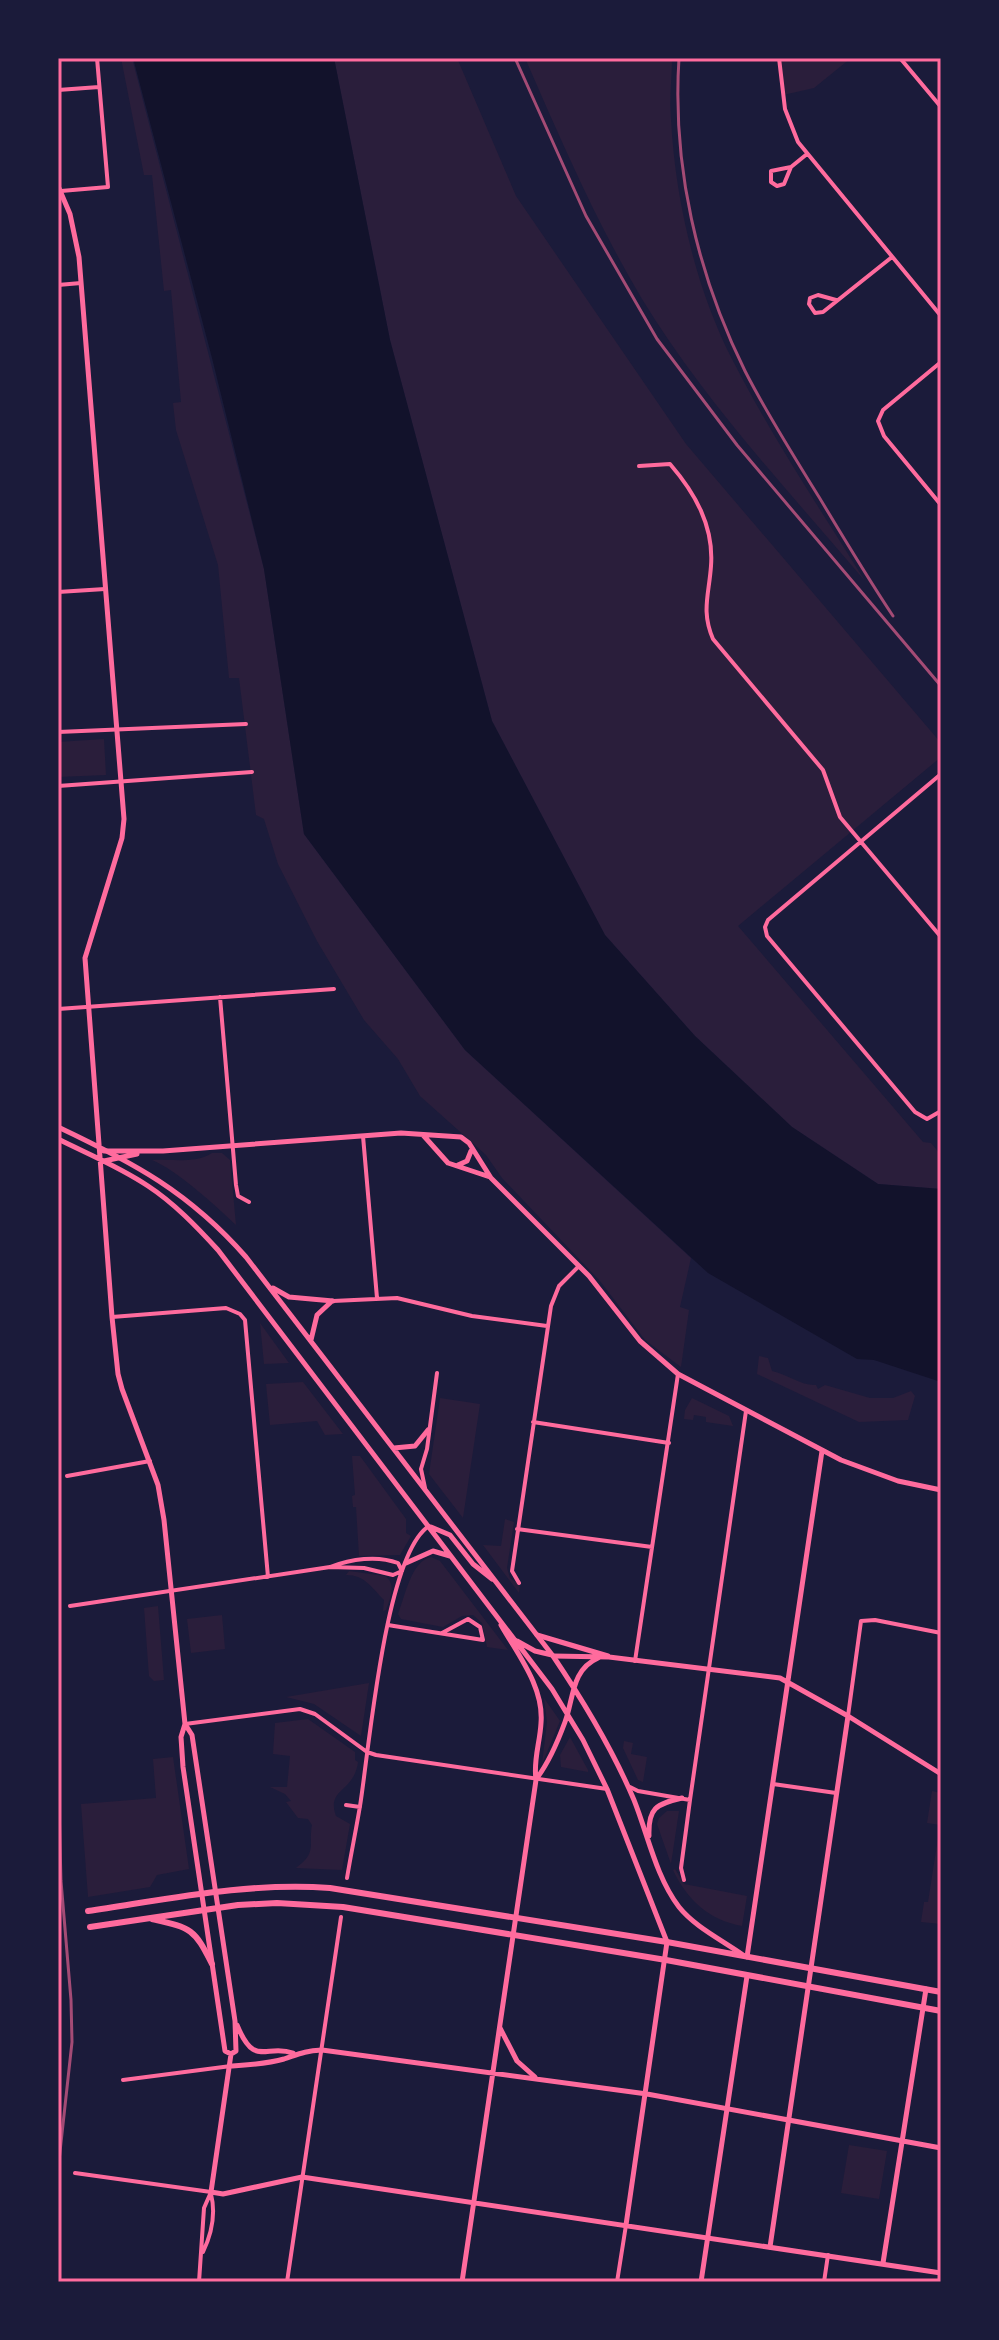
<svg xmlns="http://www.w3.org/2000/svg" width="999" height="2340" font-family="'Asap Condensed',sans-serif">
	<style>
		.green { fill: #2a1e3b }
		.water { fill: #12122b }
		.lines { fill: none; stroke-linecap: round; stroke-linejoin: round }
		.minor { stroke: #ff6b9d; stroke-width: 4 }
		.tertiary { stroke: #ff6b9d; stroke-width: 5 }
		.secondary { stroke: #ff6b9d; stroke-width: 5 }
		.primary { stroke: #ff6b9d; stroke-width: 6 }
		.rail { stroke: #a44b75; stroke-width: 3 }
		.neatline { fill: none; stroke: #ff6b9d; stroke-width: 3 }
	</style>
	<rect width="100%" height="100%" fill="#1b1b3a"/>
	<path class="green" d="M121 58H132L264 569 304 834 465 1050 691 1258 680 1307 689 1310 681 1367 645 1340 600 1281 502 1178 486 1155 420 1096 398 1059 364 1020 317 941 278 864 264 819 256 815 239 678H229L218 565 176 430 173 403 181 402 171 290 164 291 152 175H144Z
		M334 58H457L516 196 686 444 941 743V757L738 926 923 1142 931 1143 941 1155V1189L878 1184 792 1127 695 1036 605 935 492 721 390 340Z
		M525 58H672C672 78 669 99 671 119 675 199 696 290 733 361 772 437 820 509 865 581 788 490 704 401 642 299 596 222 561 140 525 58Z
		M779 58H851L814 88 783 95Z
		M104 739 106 775 58 777V742Z
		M212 1153H222L230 1160 236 1225C216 1206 177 1170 152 1160 170 1159 196 1164 212 1153Z
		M260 1323 289 1363 264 1364Z
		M759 1356 768 1358 772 1371C787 1374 801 1386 816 1385L818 1389 825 1385 870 1398H893L911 1391 915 1396 908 1420 859 1422 757 1374Z
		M303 1382 343 1434 325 1435 317 1421 270 1425 266 1384Z
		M440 1398 480 1404 463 1518 429 1474Z
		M692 1398 729 1416 733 1426 706 1422V1417L694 1415 693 1420 684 1419 685 1410Z
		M352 1456H360L406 1519V1533L411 1536 400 1555 359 1556 356 1507H353L352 1496 355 1495Z
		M505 1519 514 1522 507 1568 510 1578 520 1585 519 1593 483 1545 501 1546Z
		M431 1557 440 1561 508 1650 487 1647 482 1623 473 1615 462 1616 443 1627 401 1619 398 1614C405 1597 411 1561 431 1557Z
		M349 1571 385 1576C397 1584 390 1599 386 1610L383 1611 384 1600C371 1587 365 1575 346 1575Z
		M158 1606 164 1680 154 1681 149 1676 144 1608Z
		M222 1615 225 1649 191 1653 187 1619Z
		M369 1683 361 1736 314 1704 286 1697Z
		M544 1698 560 1721 542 1764 547 1722Z
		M308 1719 355 1752V1760L358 1762C354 1793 326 1788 336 1816L350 1824 342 1870 296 1868C318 1852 308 1845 312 1825L308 1819 298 1818 286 1802 291 1801 285 1794 270 1787H287L290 1756 273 1754 275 1723Z
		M570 1737 588 1770V1772L561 1767 560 1755Z
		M624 1741 633 1743 631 1754 647 1757 643 1782 638 1780 623 1748Z
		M173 1757 189 1869 157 1875 150 1887 88 1897 81 1804 156 1798 153 1759Z
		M932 1791 941 1793V1924L921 1922 924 1902H928L940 1825 927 1823Z
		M667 1811H679L671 1864 657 1824 659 1818Z
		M675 1869 684 1884 747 1896 742 1926C709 1920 687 1900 673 1870Z
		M849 2145 887 2151 879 2199 841 2193Z"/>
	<path class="water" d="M133 58H334L390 340 492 721 605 935 695 1036 792 1127 878 1184 941 1189V1382L874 1360 857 1359 708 1273 465 1050 304 834 264 569 212 358Z"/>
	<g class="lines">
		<path class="minor" d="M779 58 785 109 798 142 941 316
			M900 58 941 107
			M58 90 99 87
			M791 167 784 184 777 186 771 182V171L791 167 807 154
			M61 191 108 187 97 58
			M58 285 81 283
			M836 300 818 295 810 298 809 304 815 313 823 312 892 257
			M941 362 883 410 878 421 884 436 941 505
			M639 466 670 464C695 493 714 526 711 566 709 595 701 611 713 639L823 770 840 817 941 937
			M58 592 105 589
			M58 732 246 724
			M941 774 768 920 765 927 767 936 915 1112 927 1119 941 1111
			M58 786 252 772
			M220 997 236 1185 238 1196 249 1202
			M58 1009 334 989
			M363 1136 377 1298
			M333 1301 397 1298 472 1316 547 1326
			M112 1317 226 1308 240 1314 245 1320 268 1577
			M533 1422 669 1443
			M67 1476 150 1461
			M425 1488 421 1469 427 1449 437 1373
			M517 1529 652 1547
			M519 1583 512 1571 551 1306 559 1286 579 1266
			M70 1606 330 1567 364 1568 393 1575 402 1571 398 1563C377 1555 351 1559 330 1567
			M388 1625 394 1626 483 1640 480 1627 468 1619 442 1633
			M635 1661 678 1374
			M848 1716 861 1621 875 1620 941 1633
			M185 1724 300 1709 315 1714 367 1752 376 1755 607 1789
			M773 1784 836 1793
			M630 1787 638 1791 690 1800
			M346 1805 360 1807
			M347 1878C351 1854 356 1830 360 1806 369 1751 385 1554 429 1526
			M684 1880 681 1868 690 1800 746 1411
			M123 2080 231 2066
			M75 2173 211 2192
			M203 2252C212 2233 216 2214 211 2194
			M199 2282 204 2208 211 2192
			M287 2282 341 1917
			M617 2282 626 2225
			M824 2282 828 2255"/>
		<path class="tertiary" d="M423 1135 448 1163 490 1177
			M104 1151H163L401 1133 461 1137 469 1143 491 1178 589 1276 640 1341 678 1374 841 1460 898 1481 941 1490
			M104 1161 137 1154
			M458 1165 467 1161 471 1151
			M537 1635 608 1656
			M553 1656 609 1657 780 1678 848 1716 941 1774
			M747 1957 822 1451
			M770 2247 848 1716
			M883 2263 902 2142
			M701 2282 747 1976"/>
		<path class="secondary" d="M58 186 70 214 79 257 124 819 122 838 85 958 112 1317 118 1374 122 1389 158 1485 164 1520 185 1724 181 1737 183 1767 225 2051 231 2054
			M58 1127C134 1163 189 1192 246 1257L553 1656C584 1702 612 1748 634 1800 648 1835 656 1877 679 1907 695 1927 722 1940 743 1955
			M58 1139C88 1154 120 1167 148 1186 174 1203 197 1227 218 1250L552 1689 583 1740 607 1789 667 1942 626 2225
			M273 1288 289 1297 333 1301
			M311 1340 317 1315 332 1301
			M394 1448 415 1446 428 1430
			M431 1527 450 1535 473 1564 492 1579
			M406 1563 433 1551 450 1556
			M517 1641 535 1651 552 1655
			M185 1724 192 1735 235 2021 236 2051 231 2054 211 2192 223 2194 302 2177 941 2273
			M537 1778C549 1762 558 1741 565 1722 574 1698 571 1670 598 1658
			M649 1836C648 1808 656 1804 682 1798
			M237 2025C255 2069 266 2043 293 2053
			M500 2028 517 2061 535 2077
			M231 2066C248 2065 267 2064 284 2059 299 2054 304 2051 322 2050L647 2094 941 2148
			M902 2142 926 1989
			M462 2282 536 1780C533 1760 540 1743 541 1723 544 1687 518 1655 501 1625"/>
		<path class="primary" d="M88 1911C169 1899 248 1882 330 1888L667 1942 941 1992
			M152 1919C191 1928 194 1928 212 1964
			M90 1927 238 1905 277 1903 343 1907 666 1960 941 2011"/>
		<path class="rail" d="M515 58 586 216 657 339 737 445 941 686
			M679 58C672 166 697 274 745 371 767 414 793 455 819 497 843 537 867 577 893 616
			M58 1766 61 1881 71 2000 72 2042 58 2170"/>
	</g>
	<rect width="999" height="2340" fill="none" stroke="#1b1b3a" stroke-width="120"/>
	<rect x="60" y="60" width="879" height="2220" class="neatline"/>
</svg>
